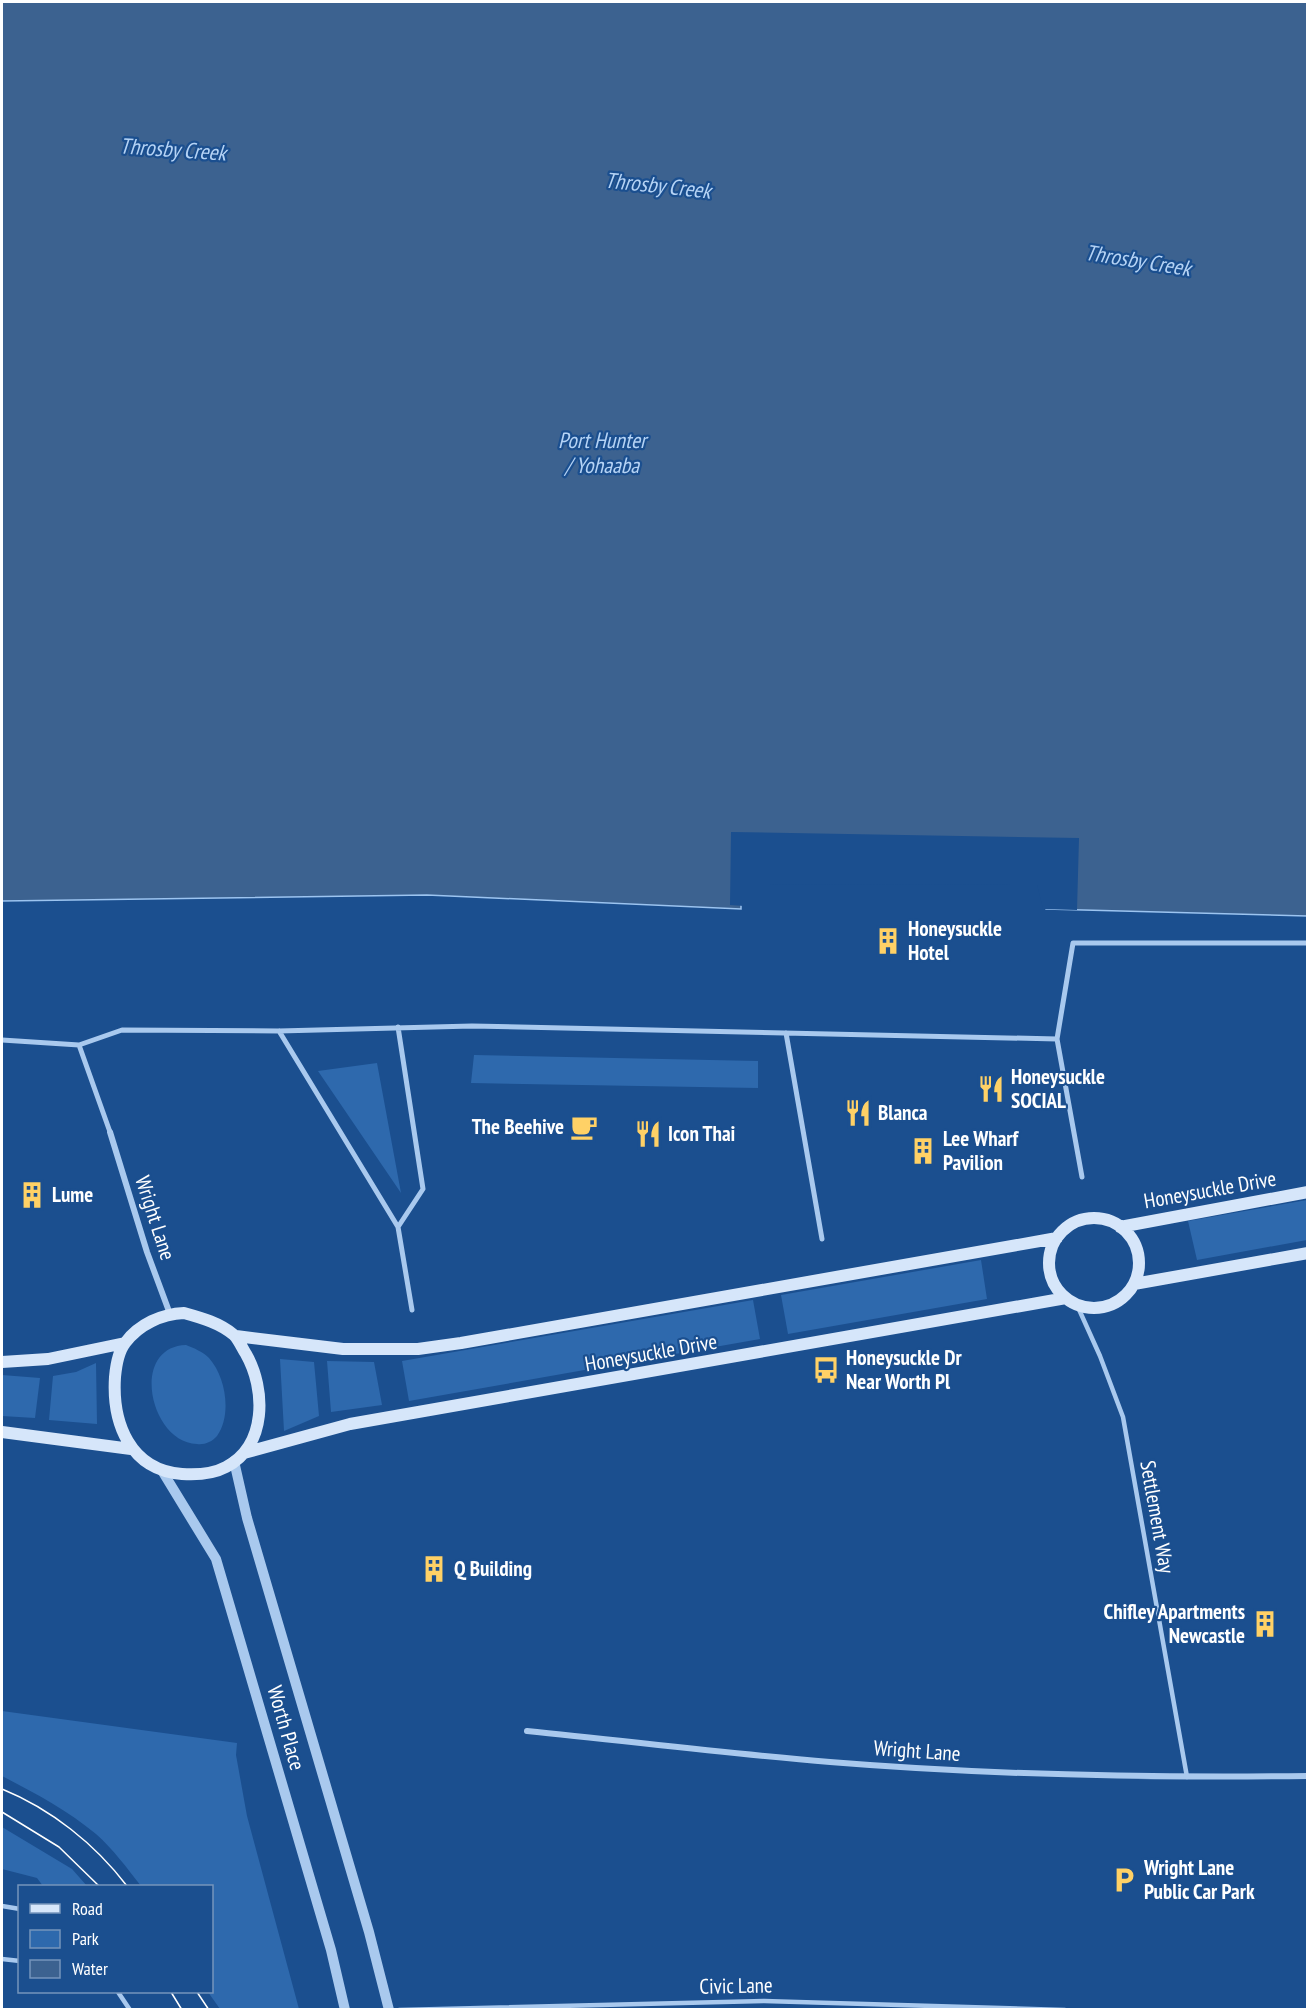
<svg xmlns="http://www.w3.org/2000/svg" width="1309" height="2011" font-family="'PT Sans Narrow',sans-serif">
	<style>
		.green { fill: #2e69ad }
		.water { fill: #3c6290; stroke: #9cc4f0; stroke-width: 1.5 }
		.pier { fill: #1b4f8f }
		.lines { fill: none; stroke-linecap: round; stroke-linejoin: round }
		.service { stroke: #a9c9ee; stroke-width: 4.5 }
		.pedestrian { stroke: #a9c9ee; stroke-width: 5 }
		.minor { stroke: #a9c9ee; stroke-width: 6 }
		.tertiary { stroke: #a9c9ee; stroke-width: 10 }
		.secondary { stroke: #d6e6fa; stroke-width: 12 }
		.tram { stroke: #fff; stroke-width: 1.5 }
		.labels { text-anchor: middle; stroke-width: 4.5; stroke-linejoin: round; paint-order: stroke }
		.poi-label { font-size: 21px; font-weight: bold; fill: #fff; stroke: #1b4f8f; text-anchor: start }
		.street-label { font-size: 21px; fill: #fff; stroke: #1b4f8f }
		.water-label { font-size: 22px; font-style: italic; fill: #b5d3f5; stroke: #1b4f8f }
	</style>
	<rect width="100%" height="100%" fill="#1b4f8f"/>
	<path class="green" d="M474 1055 758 1061V1088L471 1083Z
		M377 1063 401 1193 318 1071Z
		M1307 1200V1240L1197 1260 1188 1221Z
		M981 1260 987 1299 788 1334 781 1295Z
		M753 1300 760 1339 409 1401 402 1361Z
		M186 1345C194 1348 203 1352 209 1358 226 1377 232 1415 217 1436 212 1442 204 1445 197 1444 150 1443 129 1347 186 1345Z
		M280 1359 314 1362 319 1416 284 1431Z
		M327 1361 374 1362 382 1405 331 1412Z
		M96 1363 97 1424 49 1420 53 1376 76 1372Z
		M2 1375 40 1378 35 1418 2 1416Z
		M2 1711 237 1743 236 1755 247 1816 299 2009H220L208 1992H212V1886H141C127 1868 113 1849 96 1834 67 1810 35 1793 2 1776Z
		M2 1827 72 1869 87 1886H43L37 1878 2 1869Z"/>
	<path class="water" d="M2 2H1307V916L1046 909 1039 883 741 882V909L427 895 2 901Z"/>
	<path class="pier" d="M731 832 1079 838 1077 910 1043 909 1037 885 744 884V906L730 905Z"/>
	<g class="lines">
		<path class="service" d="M1077 1305 1100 1356 1123 1417 1187 1777
			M2 1906 20 1909
			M2 1959 20 1961
			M118 1992 130 2010
			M399 2010 764 2001 1065 2010"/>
		<path class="pedestrian" d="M398 1027 423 1189 398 1227
			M279 1031 398 1227 412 1310
			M786 1033 822 1239
			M1057 1039 1082 1177
			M2 1040 79 1045 122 1030 279 1031 472 1026 1057 1039 1073 943H1308
			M79 1045 110 1132"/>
		<path class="minor" d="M110 1132 147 1252 170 1314
			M527 1731C628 1741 729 1754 830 1762 989 1775 1148 1778 1308 1776"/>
		<path class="tertiary" d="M234 1461 247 1518 369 1932 389 2010
			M161 1469 216 1559 331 1950 345 2010"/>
		<path class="secondary" d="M1049 1263a45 45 0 1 1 90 0a45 45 0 1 1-90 0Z
			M1120 1227 1308 1192
			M1134 1284 1308 1253
			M184 1313C202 1318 220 1323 234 1335 239 1340 242 1348 246 1354 266 1389 267 1446 226 1467 213 1474 197 1475 182 1474 130 1470 112 1423 115 1377 116 1366 118 1352 125 1343 139 1324 162 1314 184 1313Z
			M236 1336 343 1349H418L461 1343 1057 1238
			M2 1362 48 1359 125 1343
			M2 1432 131 1449
			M244 1453 350 1424 1066 1298"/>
		<path class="tram" d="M2 1789C51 1809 95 1844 127 1886
			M2 1812 59 1847 99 1886
			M171 1992 182 2010
			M197 1992 209 2010"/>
	</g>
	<defs>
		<symbol id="building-bare" viewBox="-9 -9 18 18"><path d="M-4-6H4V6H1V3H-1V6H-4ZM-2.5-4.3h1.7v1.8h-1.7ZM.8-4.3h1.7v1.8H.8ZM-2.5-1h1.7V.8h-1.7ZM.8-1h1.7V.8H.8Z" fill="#ffd166" stroke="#1b4f8f" stroke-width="2.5" paint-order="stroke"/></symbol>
		<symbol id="restaurant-bare" viewBox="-9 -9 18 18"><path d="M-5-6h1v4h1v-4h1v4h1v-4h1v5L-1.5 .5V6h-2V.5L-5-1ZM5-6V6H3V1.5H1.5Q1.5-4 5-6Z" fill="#ffd166" stroke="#1b4f8f" stroke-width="2.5" paint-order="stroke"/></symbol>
		<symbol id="cafe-bare" viewBox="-9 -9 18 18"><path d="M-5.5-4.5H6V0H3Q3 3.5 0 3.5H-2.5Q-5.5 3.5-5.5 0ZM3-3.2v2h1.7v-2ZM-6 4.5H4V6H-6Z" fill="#ffd166" stroke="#1b4f8f" stroke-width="2.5" paint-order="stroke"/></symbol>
		<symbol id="bus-bare" viewBox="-9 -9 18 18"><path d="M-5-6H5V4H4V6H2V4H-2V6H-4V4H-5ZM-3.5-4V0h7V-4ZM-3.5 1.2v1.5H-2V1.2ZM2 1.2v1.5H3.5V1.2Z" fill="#ffd166" stroke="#1b4f8f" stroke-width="2.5" paint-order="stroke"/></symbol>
		<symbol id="parking-bare" viewBox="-9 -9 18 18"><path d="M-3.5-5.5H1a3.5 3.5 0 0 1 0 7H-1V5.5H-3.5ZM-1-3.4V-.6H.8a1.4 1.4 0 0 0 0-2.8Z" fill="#ffd166" stroke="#1b4f8f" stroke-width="2.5" paint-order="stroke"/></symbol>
	</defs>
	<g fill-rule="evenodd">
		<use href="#building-bare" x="869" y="922" width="38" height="38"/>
		<use href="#restaurant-bare" x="972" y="1070" width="38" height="38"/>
		<use href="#restaurant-bare" x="839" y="1094" width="38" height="38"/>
		<use href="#cafe-bare" x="565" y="1108" width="38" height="38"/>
		<use href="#restaurant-bare" x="629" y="1115" width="38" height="38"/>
		<use href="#building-bare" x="904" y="1132" width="38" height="38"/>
		<use href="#building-bare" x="13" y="1176" width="38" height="38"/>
		<use href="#bus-bare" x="807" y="1351" width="38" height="38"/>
		<use href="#building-bare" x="415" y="1550" width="38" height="38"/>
		<use href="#building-bare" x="1246" y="1605" width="38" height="38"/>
		<use href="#parking-bare" x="1105" y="1861" width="38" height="38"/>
	</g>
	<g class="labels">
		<g class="poi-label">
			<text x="908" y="936">Honeysuckle<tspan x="908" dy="24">Hotel</tspan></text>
			<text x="1011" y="1084">Honeysuckle<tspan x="1011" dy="24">SOCIAL</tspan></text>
			<text x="878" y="1120">Blanca</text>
			<text x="564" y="1134" text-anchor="end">The Beehive</text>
			<text x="668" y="1141">Icon Thai</text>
			<text x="943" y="1146">Lee Wharf<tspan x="943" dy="24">Pavilion</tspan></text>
			<text x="52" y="1202">Lume</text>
			<text x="846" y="1365">Honeysuckle Dr<tspan x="846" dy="24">Near Worth Pl</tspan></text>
			<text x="454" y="1576">Q Building</text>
			<text x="1245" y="1619" text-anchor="end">Chifley Apartments<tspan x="1245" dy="24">Newcastle</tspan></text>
			<text x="1144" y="1875">Wright Lane<tspan x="1144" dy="24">Public Car Park</tspan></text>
		</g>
		<g class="street-label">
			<text transform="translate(1210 1190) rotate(-10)" y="7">Honeysuckle Drive</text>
			<text transform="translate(155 1218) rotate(72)" y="7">Wright Lane</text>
			<text transform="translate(651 1353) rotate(-10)" y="7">Honeysuckle Drive</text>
			<text transform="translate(1157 1517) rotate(80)" y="7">Settlement Way</text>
			<text transform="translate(286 1728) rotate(74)" y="7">Worth Place</text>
			<text transform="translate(917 1751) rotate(4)" y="7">Wright Lane</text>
			<text transform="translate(736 1986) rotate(-1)" y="7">Civic Lane</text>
		</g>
		<g class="water-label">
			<text transform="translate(173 149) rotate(4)" y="8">Throsby Creek</text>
			<text transform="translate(658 185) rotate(6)" y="8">Throsby Creek</text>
			<text transform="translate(1138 260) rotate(9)" y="8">Throsby Creek</text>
			<text x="602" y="448">Port Hunter<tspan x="602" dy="25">/ Yohaaba</tspan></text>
		</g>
	</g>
	<rect width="1309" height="2011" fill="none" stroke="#ffffff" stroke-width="6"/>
	<rect x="18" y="1885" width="195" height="108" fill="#1b4f8f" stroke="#7695bc" stroke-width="1.5"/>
	<rect x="30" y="1904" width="30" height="9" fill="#d6e6fa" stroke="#7695bc" stroke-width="1.5"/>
	<text x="72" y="1915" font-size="18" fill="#ffffff">Road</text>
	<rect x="30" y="1930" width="30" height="18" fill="#2e69ad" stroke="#7695bc" stroke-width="1.5"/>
	<text x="72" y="1945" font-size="18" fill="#ffffff">Park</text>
	<rect x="30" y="1960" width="30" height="18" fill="#3c6290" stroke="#7695bc" stroke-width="1.5"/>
	<text x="72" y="1975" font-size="18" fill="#ffffff">Water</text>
</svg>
